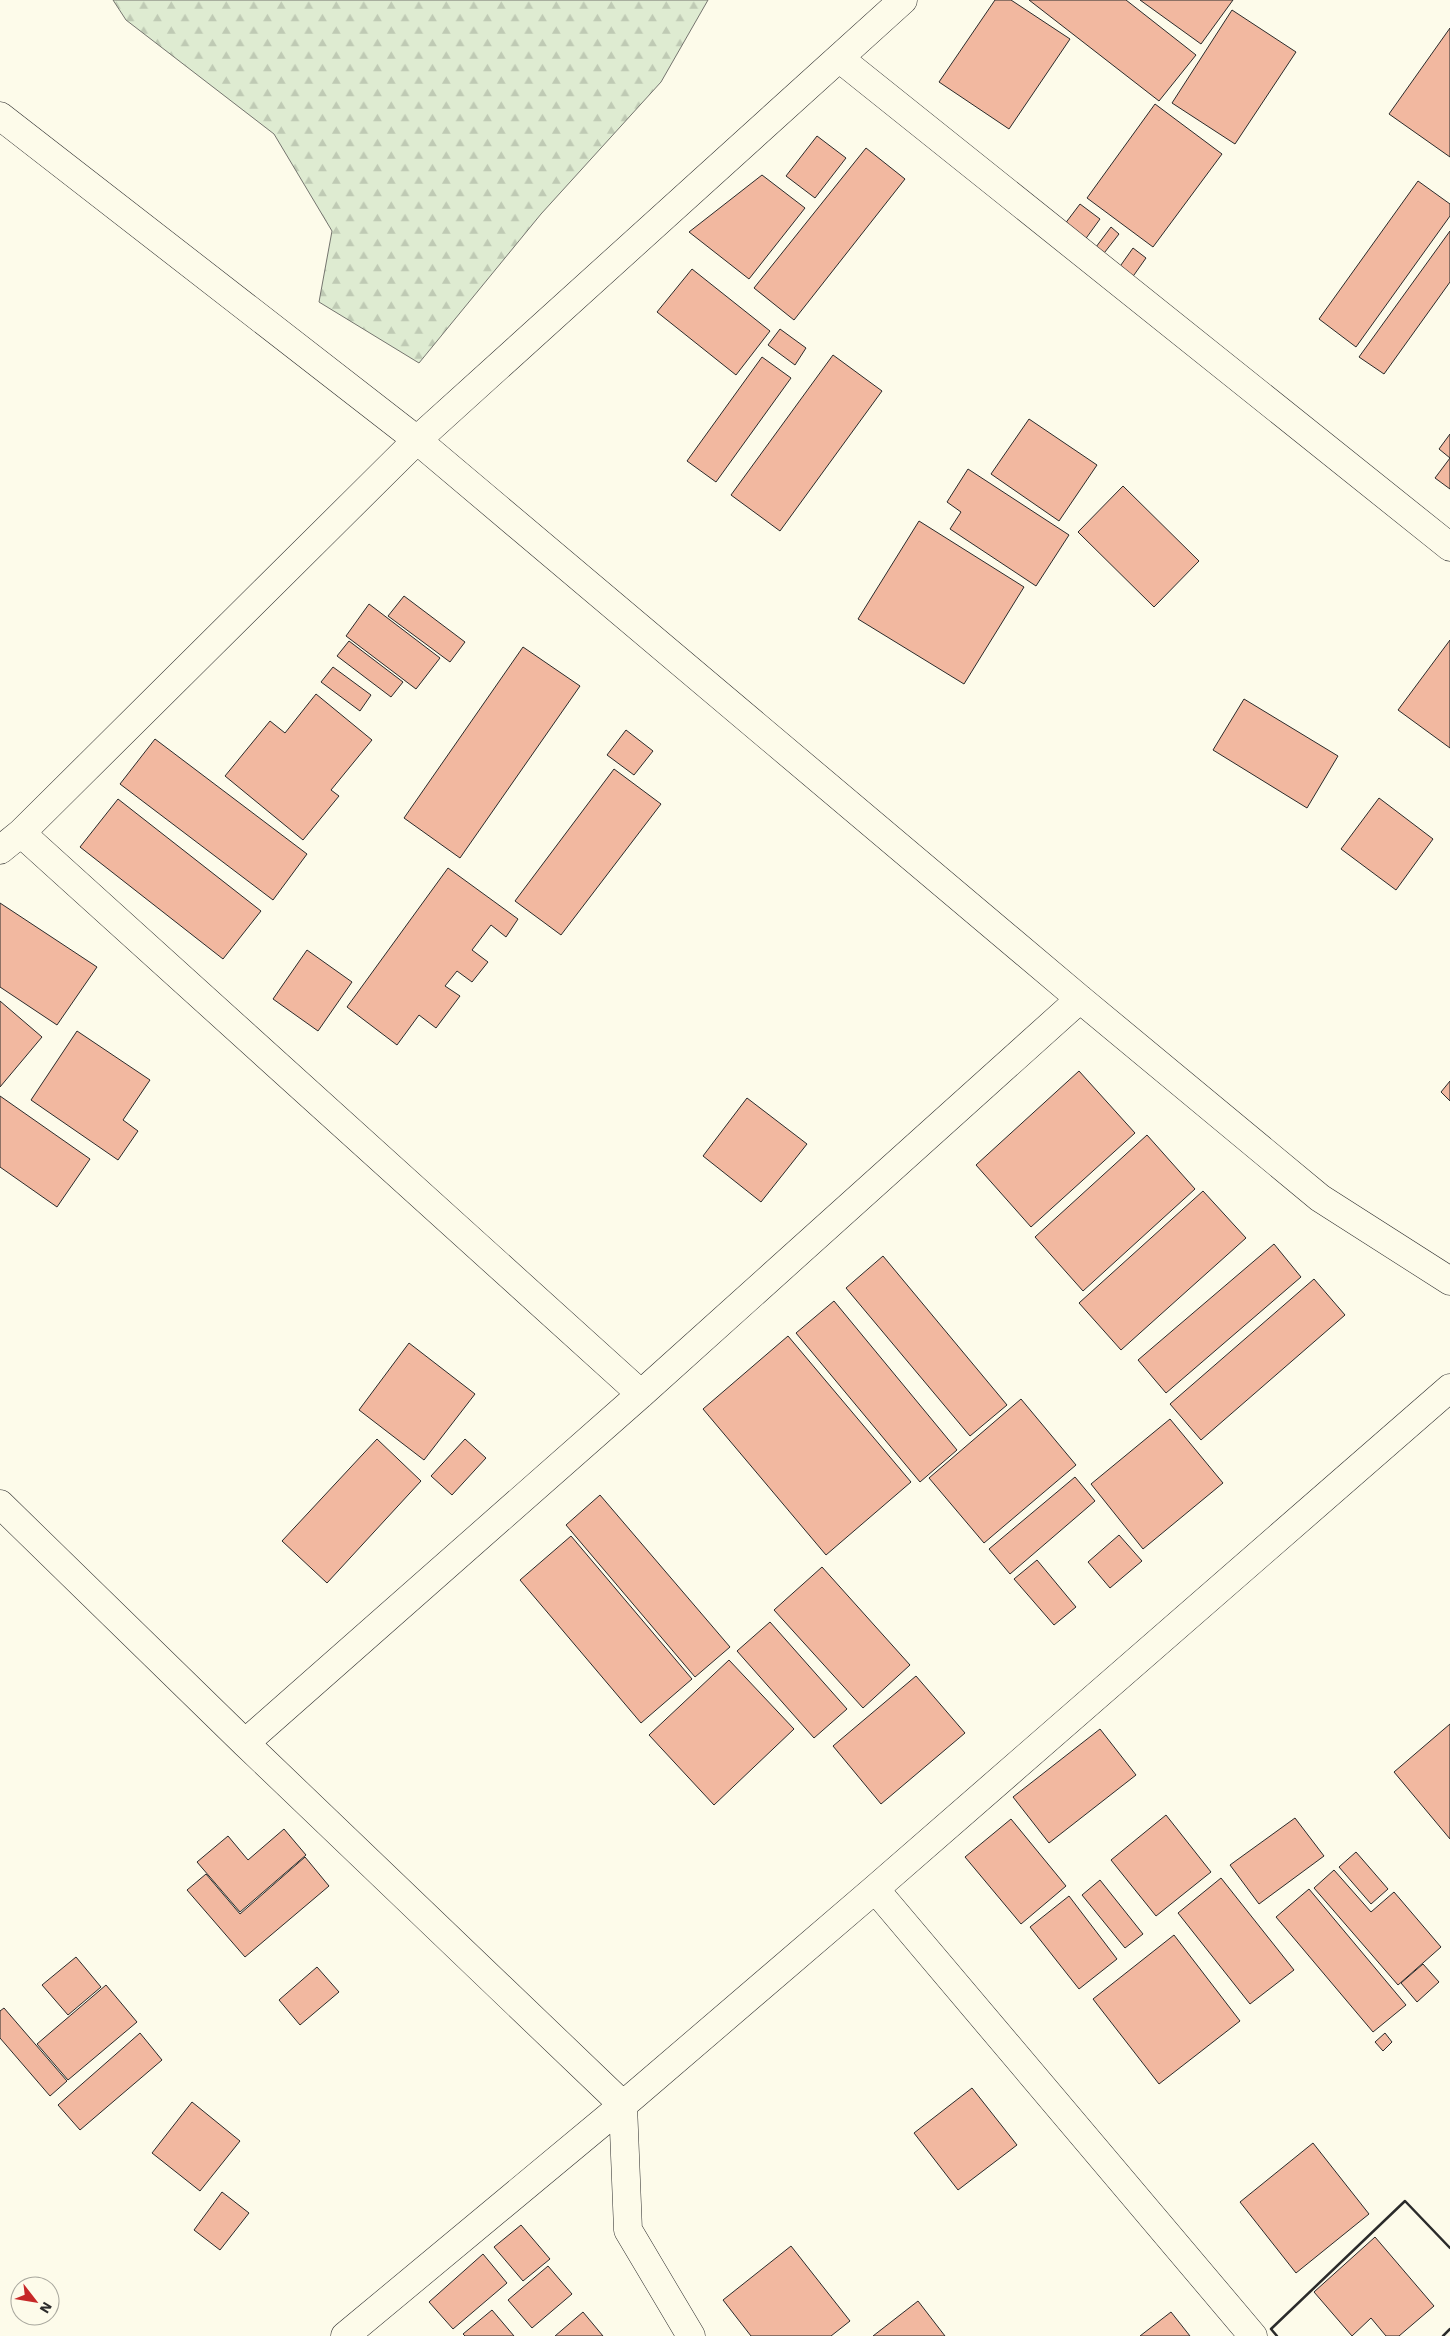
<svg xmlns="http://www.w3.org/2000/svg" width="1450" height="2336" font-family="'Work Sans',sans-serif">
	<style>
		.forest { fill: url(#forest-firs); stroke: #74746e }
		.building { fill: #f2b8a0; stroke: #2b2b2b }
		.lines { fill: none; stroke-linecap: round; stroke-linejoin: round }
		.minor-casing { stroke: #2b2b2b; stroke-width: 29 }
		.minor { stroke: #fdfbea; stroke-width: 28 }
		.wall { stroke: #2b2b2b; stroke-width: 2.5 }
	</style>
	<defs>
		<pattern id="forest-firs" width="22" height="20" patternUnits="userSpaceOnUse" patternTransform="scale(1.25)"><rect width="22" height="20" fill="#deebd1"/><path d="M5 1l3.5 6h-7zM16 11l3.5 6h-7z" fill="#bfcab4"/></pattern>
	</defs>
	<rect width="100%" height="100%" fill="#fdfbea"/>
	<path class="forest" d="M113 0H708L661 82 541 214 419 363 319 302 332 231 274 134 126 20Z"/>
	<path class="building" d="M995 0H1011L1070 39 1009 129 939 82Z
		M1029 0H1126L1196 55 1159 101Z
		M1140 0H1233L1201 44Z
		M1232 10 1296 52 1235 144 1172 103Z
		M1450 28V157L1389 114Z
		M1155 104 1222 154 1153 247 1087 198Z
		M817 136 846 158 815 198 786 176Z
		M866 148 905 179 794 320 754 288Z
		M762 175 805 208 749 279 689 232Z
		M1418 181 1450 204V216L1356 347 1319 319Z
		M1080 204 1100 219 1079 248 1058 233Z
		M1111 227 1119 234 1101 257 1093 251Z
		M1450 231V282L1384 374 1359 357Z
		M1133 248 1146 258 1129 282 1116 272Z
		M692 269 770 331 736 375 657 312Z
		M780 329 806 348 795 365 768 345Z
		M833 355 882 391 780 531 731 495Z
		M762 357 791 378 716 482 687 461Z
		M1029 419 1097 465 1059 521 991 474Z
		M1450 434V458L1439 449Z
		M1450 458V489L1435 478Z
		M968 469 1069 535 1036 586 950 529 961 512 947 502Z
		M1123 486 1199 561 1154 607 1078 532Z
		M919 521 1024 587 964 684 858 619Z
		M404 596 465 642 450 662 388 616Z
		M369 604 440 658 416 689 346 636Z
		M1450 640V748L1398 710Z
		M349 641 403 682 391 697 337 656Z
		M523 647 580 686 460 858 404 818Z
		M333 667 371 695 360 711 321 682Z
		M316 694 372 740 331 790 339 796 303 840 225 776 270 721 285 733Z
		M1244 699 1338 756 1307 808 1213 750Z
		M626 730 653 751 634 775 607 755Z
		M155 739 307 854 273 900 120 784Z
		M614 769 661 804 561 935 515 901Z
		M1379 798 1433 839 1396 890 1341 849Z
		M118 799 261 911 223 959 80 847Z
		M448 868 518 919 506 937 491 925 472 950 488 962 472 982 457 971 445 986 460 996 436 1028 419 1015 397 1045 347 1007Z
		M0 903 97 967 57 1025 0 987Z
		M307 950 352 982 318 1031 273 999Z
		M0 1001 42 1037 0 1087Z
		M77 1031 150 1080 123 1120 138 1131 118 1160 31 1100Z
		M1079 1071 1135 1133 1031 1227 976 1165Z
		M1450 1081V1101L1441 1092Z
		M0 1096 90 1159 57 1207 0 1167Z
		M747 1098 807 1144 761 1202 703 1156Z
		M1147 1135 1195 1189 1083 1291 1035 1237Z
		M1203 1191 1246 1238 1121 1350 1079 1303Z
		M1274 1244 1301 1277 1166 1393 1138 1360Z
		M883 1256 1007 1405 970 1436 846 1288Z
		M1314 1279 1345 1315 1201 1440 1170 1404Z
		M834 1301 957 1450 920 1482 796 1333Z
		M788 1336 911 1482 826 1555 703 1409Z
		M409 1343 475 1394 424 1460 359 1410Z
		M1021 1399 1076 1465 984 1543 929 1478Z
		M1170 1419 1223 1483 1143 1549 1091 1484Z
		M377 1439 421 1481 327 1583 282 1541Z
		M465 1439 486 1458 452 1495 431 1476Z
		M1075 1477 1095 1501 1010 1574 989 1549Z
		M600 1495 730 1647 695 1677 566 1525Z
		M1119 1535 1142 1561 1110 1588 1088 1562Z
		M571 1536 692 1679 641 1723 520 1580Z
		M1037 1560 1076 1607 1054 1625 1014 1579Z
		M822 1567 910 1665 863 1708 774 1610Z
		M770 1622 847 1709 814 1738 737 1651Z
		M729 1660 794 1729 714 1805 649 1735Z
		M916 1676 965 1733 881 1804 833 1746Z
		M1450 1724V1839L1394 1772Z
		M1100 1729 1136 1775 1049 1843 1013 1797Z
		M1166 1815 1211 1872 1156 1916 1111 1860Z
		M1295 1818 1324 1856 1259 1904 1230 1865Z
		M1011 1819 1066 1886 1021 1924 965 1857Z
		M284 1829 306 1855 240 1912 197 1862 228 1836 248 1860Z
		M1356 1852 1388 1889 1371 1904 1339 1867Z
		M305 1857 329 1886 245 1957 187 1890 206 1874 240 1914Z
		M1334 1870 1371 1912 1394 1892 1441 1947 1398 1985 1314 1888Z
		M1221 1878 1294 1970 1250 2004 1178 1913Z
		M1100 1880 1143 1934 1125 1948 1082 1895Z
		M1309 1889 1406 2005 1373 2032 1276 1917Z
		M1069 1896 1117 1959 1079 1989 1030 1927Z
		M1174 1935 1240 2021 1159 2084 1093 1999Z
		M76 1957 101 1987 68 2015 42 1985Z
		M1423 1964 1439 1982 1417 2002 1401 1983Z
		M317 1967 339 1992 300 2025 279 2000Z
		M106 1985 137 2022 68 2080 37 2044Z
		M4 2008 67 2081 50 2096 0 2038V2011Z
		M140 2033 162 2060 80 2130 58 2105Z
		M1385 2033 1392 2042 1383 2051 1375 2042Z
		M972 2088 1017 2145 958 2190 914 2133Z
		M192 2102 240 2141 200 2191 152 2153Z
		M1313 2143 1369 2214 1296 2273 1240 2202Z
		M222 2192 249 2213 220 2250 194 2230Z
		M521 2225 550 2259 523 2281 494 2247Z
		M1375 2237 1434 2306 1399 2336H1386L1371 2318 1352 2336 1314 2292Z
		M791 2246 850 2321 831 2336H751L723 2300Z
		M483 2254 507 2283 453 2329 429 2302Z
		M548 2266 572 2294 532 2328 508 2300Z
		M918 2301 945 2336H873Z
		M492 2310 514 2336H465L463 2334Z
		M583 2312 603 2336H555Z
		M1171 2312 1190 2336H1140Z"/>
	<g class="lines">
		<defs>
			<path id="minor" d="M839 58 1450 547
				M0 116 417 440 1080 999 1320 1198 1450 1281
				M21 833 641 1394
				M0 850 21 833 417 440 903 0
				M0 1504 245 1743 623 2105 628 2230 691 2336
				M245 1743 641 1394 1080 999
				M875 1889 1253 2336
				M345 2336 623 2105 875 1889 1450 1388"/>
		</defs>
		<use href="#minor" class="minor-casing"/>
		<use href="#minor" class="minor"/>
		<path class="wall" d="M1277 2336 1271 2329 1405 2201 1450 2248
			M1443 2336 1450 2329"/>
	</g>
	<g transform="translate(35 2301) rotate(121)"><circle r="24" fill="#fdfbea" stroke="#a9a89e"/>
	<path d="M0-4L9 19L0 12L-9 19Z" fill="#c62828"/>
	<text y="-8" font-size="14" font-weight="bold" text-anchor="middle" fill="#2b2b2b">N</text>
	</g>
</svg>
